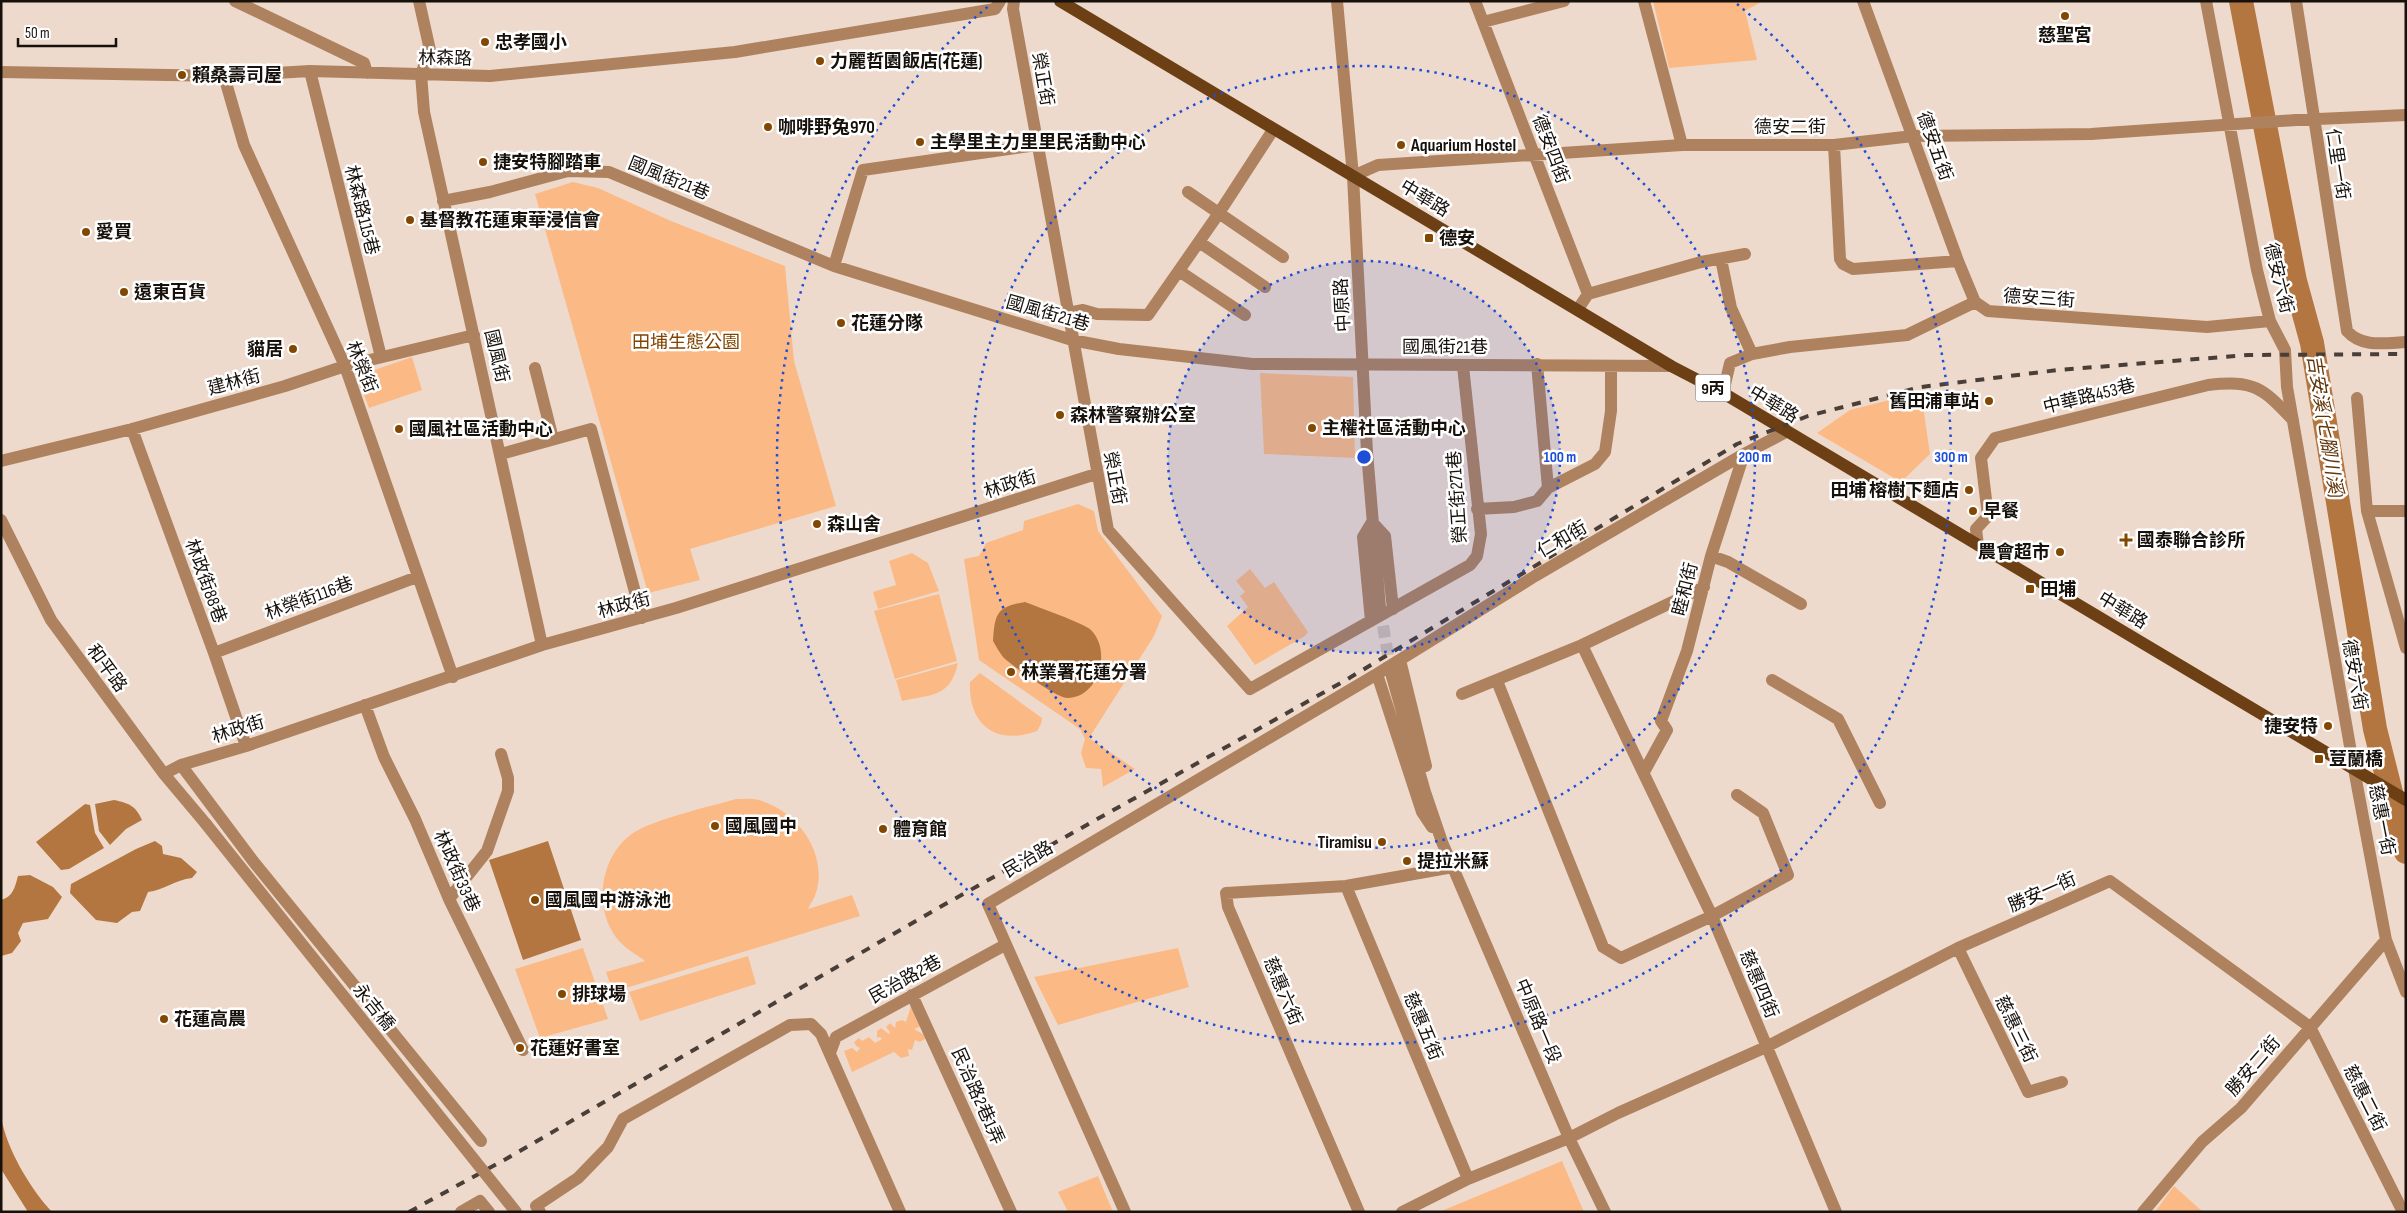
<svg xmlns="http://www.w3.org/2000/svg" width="2407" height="1213" font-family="'Sofia Sans Condensed','Noto Sans TC',sans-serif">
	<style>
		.green { fill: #fbba85 }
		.water { fill: #b47641 }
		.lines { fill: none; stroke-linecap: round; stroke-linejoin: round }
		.river { stroke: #b47641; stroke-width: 24 }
		.minor-tunnel { stroke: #cebcaf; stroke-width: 12; stroke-dasharray: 12 6; stroke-linecap: butt }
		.minor { stroke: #af825f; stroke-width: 12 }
		.major { stroke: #6c3f14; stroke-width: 12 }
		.rail { stroke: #493f38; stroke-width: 4; stroke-dasharray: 9 9; stroke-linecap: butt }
		.minor-bridge { stroke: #af825f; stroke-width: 12 }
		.ring { fill: none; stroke: #1d4ed8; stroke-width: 2.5; stroke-dasharray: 2.5 5 }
		.poi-dot { fill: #824700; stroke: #fff; stroke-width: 2 }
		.labels { text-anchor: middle; stroke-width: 5; stroke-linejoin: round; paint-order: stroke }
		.shield { fill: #fff; stroke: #5d5855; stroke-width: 1 }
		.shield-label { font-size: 16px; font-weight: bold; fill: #17110c }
		.poi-label { font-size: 18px; font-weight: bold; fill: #17110c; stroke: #fff; text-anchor: start }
		.street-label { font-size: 18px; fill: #17110c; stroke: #fff }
		.park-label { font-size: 18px; fill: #814500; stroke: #fff }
		.water-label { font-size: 19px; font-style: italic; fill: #60360b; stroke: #fff }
		.centre { fill: #1d4ed8; stroke: #fff; stroke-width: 2.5 }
		.ring-label { font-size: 15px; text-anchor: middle; font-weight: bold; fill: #1d4ed8; stroke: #fff; stroke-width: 5; stroke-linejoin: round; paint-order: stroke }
	</style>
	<rect width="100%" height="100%" fill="#eedacc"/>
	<path class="green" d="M1653 1H1763L1745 11 1757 60 1669 68Z
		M573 182 598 188 671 221 785 266 794 361 836 506 690 549 700 580 648 593 535 194Z
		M412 357 422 390 369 408 357 376Z
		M1260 373 1353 377 1355 458 1264 454Z
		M1921 392 1930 454 1901 482 1817 433 1850 410Z
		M1078 504 1094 511 1098 531 1162 616 1154 636 1089 738 1135 769 1103 787 1101 769 1086 768 1081 753 1085 739 1080 729 979 660 964 559 979 556 986 543 1023 530 1024 521Z
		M912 553 928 563 939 591 878 609 873 592 896 585 889 561Z
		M1250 569 1265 588 1274 582 1308 632 1305 636 1255 665 1227 626 1248 607 1240 596 1245 592 1236 581Z
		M939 594 957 661 895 679 874 611Z
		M958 663C950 698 932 694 902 701L896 680Z
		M980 673 1042 718 1041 724 1037 731C996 746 968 725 970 682Z
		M736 799C743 799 752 798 759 800 798 811 830 855 815 896 813 900 810 905 808 909L852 895 860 916 613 992 606 972 645 961C634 953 623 947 615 936 593 905 601 855 633 833 655 819 708 807 736 799Z
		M583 948 608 1019 540 1038 515 969Z
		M1178 948 1189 987 1058 1025 1034 977Z
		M748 956 756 984 640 1021 629 992Z
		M911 1006 924 1025 914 1029 928 1037 920 1042 915 1040 912 1050 908 1049 909 1056 901 1058 894 1052 852 1072 844 1051 852 1048 857 1052 860 1048 856 1046 854 1042 859 1038 862 1041 869 1037 875 1043 882 1039 880 1037 877 1038V1031L881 1028 889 1034 890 1032 886 1027 890 1023 895 1028 896 1022 902 1020 906 1022Z
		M1562 1161 1584 1212H1439Z
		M1098 1176 1113 1212H1068L1058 1192Z
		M2174 1186 2203 1212H2155Z"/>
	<path class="water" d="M1025 602C1037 607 1084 623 1091 630 1112 651 1099 698 1067 698 1057 698 1011 665 1003 657 999 652 996 646 993 641 995 614 996 607 1025 602Z
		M114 800C129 803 136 806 142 820L126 829 110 845 99 831 95 804Z
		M85 804 90 805 95 833 104 848 69 869 61 870 36 842Z
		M155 841 162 846 163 854 181 858 197 872 192 878C175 880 164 890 148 892L140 911 132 912 117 923 96 920 70 893 71 884 136 849Z
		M548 841 581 940 523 960 489 860Z
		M30 875 53 887 62 897 48 919 23 923 18 933 21 941 12 953 1 956V900C13 897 15 887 18 876Z
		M1 1117C7 1150 30 1188 52 1212H28L1 1169Z"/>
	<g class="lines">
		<path class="river" d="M2241 1 2295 281 2312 343 2375 729 2406 852"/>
		<path class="minor-tunnel" d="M1380 608 1391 673"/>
		<path class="minor" d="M235 1 364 63 367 73
			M419 1 430 50 421 74 424 112 542 645
			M1014 1 1013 9 1108 530 1250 689 1470 565 1477 556 1481 534 1463 366
			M1337 1 1353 176 1367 452 1380 608
			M1475 1 1588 294 1578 309
			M1644 1 1682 145
			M1863 1 1958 261 1975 302
			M2206 1 2257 270 2270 321 2285 350 2287 387 2354 769 2386 940 2406 992
			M2296 1 2347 331C2362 348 2385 343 2406 342
			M1483 22 1564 1
			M310 71 381 357
			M1 72 224 76 310 71 490 76 735 52 995 9 1000 1
			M224 76 244 145 345 366 453 677
			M1834 145 1840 259 1843 264 1853 269 1958 261
			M1353 176 1378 165 1682 145H1834L1913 136 2091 134 2296 120 2406 115
			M1188 192 1283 257
			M443 201 490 192 568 171 609 172 834 266 1072 340 1119 349 1252 364 1671 366
			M1199 242 1265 287
			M1721 259 1731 308 1752 354
			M834 266 863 170 1037 145
			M1179 271 1245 315
			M1588 294 1701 262 1745 254
			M1068 313 1083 310 1097 314 1148 315 1219 213 1273 130
			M1537 364 1548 488
			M535 368 553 439
			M1723 393 1730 363 1752 354 1790 347 1907 335 1975 302 1988 311 2207 327 2270 321
			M2357 398 2367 511 2406 648
			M132 429 214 653 246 746
			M501 454 591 429 642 618
			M1 461 132 429 285 386 345 366 474 335
			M1477 509 1514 507 1537 501 1548 488 1595 464 1605 452 1611 411V367
			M2367 511H2406
			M1 520 51 620 164 774 206 824
			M1978 545 1976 529 1988 516 1981 458 1995 438 2208 385C2254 380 2262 387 2293 420
			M1711 556 1728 562 1801 604
			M1371 621 1363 537 1372 522 1385 536 1393 609
			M1582 645 1712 916 1836 1212
			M214 653 417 577
			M1400 660 1426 766
			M1391 673 1425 792 1442 842 1569 1138 1605 1212
			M1377 674 1422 812 1432 827
			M1772 680 1838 719 1880 803
			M1497 681 1603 947 1621 958 1712 916 1788 875 1763 813 1737 795
			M1462 694 1582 645 1704 587
			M365 705 384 757 415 819 449 899 523 1050
			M181 765 253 861 481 1141
			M1644 772 1667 730 1661 721 1687 651 1711 556 1744 454 1786 432
			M164 774 181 765 246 746 542 645 676 608 1096 474
			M1346 886 1468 1179
			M449 899 487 851 508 791V778L501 754
			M1958 948 2028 1092 2062 1082
			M912 995 1011 1212
			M830 1053 836 1037 1005 945
			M461 1212 480 1201 489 1212
			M540 1212 536 1206 578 1178 608 1147 623 1119 790 1025 811 1024 821 1034 900 1212
			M1125 1212 988 904 1377 674 1535 576 1744 454
			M1359 1212 1228 907 1226 893 1346 886 1453 867
			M1402 1212 1468 1179 1569 1138 1618 1113 1766 1047 1958 948 2110 881 2310 1027 2403 1212
			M2143 1212 2202 1142 2241 1108 2386 940"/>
		<path class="major" d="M1060 1 1671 366 1723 393 2406 800"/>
		<path class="rail" d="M409 1212 506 1159 940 907 1346 680 1737 444 1808 416 1921 387 2058 370 2248 355 2406 354"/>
		<path class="minor-bridge" d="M206 824 516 1212"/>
	</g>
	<circle cx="1364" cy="457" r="196" fill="#1d4ed8" fill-opacity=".12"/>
	<g class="ring">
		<circle cx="1364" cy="457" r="196"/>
		<circle cx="1364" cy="457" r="391"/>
		<path d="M1737 4A587 587 0 1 1 991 4"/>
	</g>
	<g class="poi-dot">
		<circle cx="2065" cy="16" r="5"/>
		<circle cx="485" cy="42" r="5"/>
		<circle cx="820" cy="61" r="5"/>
		<circle cx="182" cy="75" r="5"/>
		<circle cx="768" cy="127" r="5"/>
		<circle cx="920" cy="142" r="5"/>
		<circle cx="1401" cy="145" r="5"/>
		<circle cx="483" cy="162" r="5"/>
		<circle cx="410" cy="220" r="5"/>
		<circle cx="86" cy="232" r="5"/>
		<rect x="1424" y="233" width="10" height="10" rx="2.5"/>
		<circle cx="124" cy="292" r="5"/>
		<circle cx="841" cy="323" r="5"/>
		<circle cx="293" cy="349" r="5"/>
		<circle cx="1989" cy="401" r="5"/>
		<circle cx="1060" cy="415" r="5"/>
		<circle cx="1312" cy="428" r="5"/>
		<circle cx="399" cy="429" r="5"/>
		<circle cx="1969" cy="490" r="5"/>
		<circle cx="1973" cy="511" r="5"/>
		<circle cx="817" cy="524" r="5"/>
		<path d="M2123.5 532.5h5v5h5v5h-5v5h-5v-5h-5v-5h5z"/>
		<circle cx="2060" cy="552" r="5"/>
		<rect x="2025" y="584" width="10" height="10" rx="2.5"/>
		<circle cx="1011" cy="672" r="5"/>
		<circle cx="2328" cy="726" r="5"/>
		<rect x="2314" y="754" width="10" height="10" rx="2.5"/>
		<circle cx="715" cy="826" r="5"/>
		<circle cx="883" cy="829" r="5"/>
		<circle cx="1382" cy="842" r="5"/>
		<circle cx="1407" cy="861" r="5"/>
		<circle cx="535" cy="900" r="5"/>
		<circle cx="562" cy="994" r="5"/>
		<circle cx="164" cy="1019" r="5"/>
		<circle cx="520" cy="1048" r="5"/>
	</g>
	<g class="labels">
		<rect class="shield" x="1695.5" y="374.5" width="35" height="27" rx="4"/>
		<g class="shield-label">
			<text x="1713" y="394">9丙</text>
		</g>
		<g class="poi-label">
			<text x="2065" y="41" text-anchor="middle">慈聖宮</text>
			<text x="495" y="48">忠孝國小</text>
			<text x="830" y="67">力麗哲園飯店(花蓮)</text>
			<text x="192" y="81">賴桑壽司屋</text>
			<text x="778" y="133">咖啡野兔970</text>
			<text x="930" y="148">主學里主力里里民活動中心</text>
			<text x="1411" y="151">Aquarium Hostel</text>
			<text x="493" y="168">捷安特腳踏車</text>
			<text x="420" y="226">基督教花蓮東華浸信會</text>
			<text x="96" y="238">愛買</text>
			<text x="1439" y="244">德安</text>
			<text x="134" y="298">遠東百貨</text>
			<text x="851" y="329">花蓮分隊</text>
			<text x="283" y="355" text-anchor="end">貓居</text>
			<text x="1979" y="407" text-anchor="end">舊田浦車站</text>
			<text x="1070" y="421">森林警察辦公室</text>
			<text x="1322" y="434">主權社區活動中心</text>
			<text x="409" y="435">國風社區活動中心</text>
			<text x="1959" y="496" text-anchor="end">田埔 榕樹下麵店</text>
			<text x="1983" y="517">早餐</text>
			<text x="827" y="530">森山舍</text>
			<text x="2137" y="546">國泰聯合診所</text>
			<text x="2050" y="558" text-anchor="end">農會超市</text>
			<text x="2040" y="595">田埔</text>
			<text x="1021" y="678">林業署花蓮分署</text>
			<text x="2318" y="732" text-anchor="end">捷安特</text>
			<text x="2329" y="765">荳蘭橋</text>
			<text x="725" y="832">國風國中</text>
			<text x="893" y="835">體育館</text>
			<text x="1372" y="848" text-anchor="end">Tiramisu</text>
			<text x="1417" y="867">提拉米蘇</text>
			<text x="545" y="906">國風國中游泳池</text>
			<text x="572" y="1000">排球場</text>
			<text x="174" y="1025">花蓮高農</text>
			<text x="530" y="1054">花蓮好書室</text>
		</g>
		<g class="street-label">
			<text transform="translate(445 58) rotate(1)" y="6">林森路</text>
			<text transform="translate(1043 79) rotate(80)" y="6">榮正街</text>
			<text x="1790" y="133">德安二街</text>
			<text transform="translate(1935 146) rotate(70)" y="6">德安五街</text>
			<text transform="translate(1551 149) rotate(69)" y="6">德安四街</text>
			<text transform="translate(2338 164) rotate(81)" y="6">仁里一街</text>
			<text transform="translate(669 178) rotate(22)" y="6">國風街21巷</text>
			<text transform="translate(1425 198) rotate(31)" y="6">中華路</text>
			<text transform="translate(362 210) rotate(76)" y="6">林森路115巷</text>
			<text transform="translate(2279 278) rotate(76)" y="6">德安六街</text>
			<text transform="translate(2039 298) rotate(4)" y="6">德安三街</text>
			<text transform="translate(1342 305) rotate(-93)" y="6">中原路</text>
			<text transform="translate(1048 313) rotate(16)" y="6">國風街21巷</text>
			<text x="1445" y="353">國風街21巷</text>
			<text transform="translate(497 356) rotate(77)" y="6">國風街</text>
			<text transform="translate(362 367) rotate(68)" y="6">林榮街</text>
			<text transform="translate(234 382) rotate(-15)" y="6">建林街</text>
			<text transform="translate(2089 396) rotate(-14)" y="6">中華路453巷</text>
			<text transform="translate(1774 404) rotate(31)" y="6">中華路</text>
			<text transform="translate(1115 478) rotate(79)" y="6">榮正街</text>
			<text transform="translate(1010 484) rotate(-18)" y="6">林政街</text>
			<text transform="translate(1457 497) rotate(-94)" y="6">榮正街271巷</text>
			<text transform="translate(1562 539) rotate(-30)" y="6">仁和街</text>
			<text transform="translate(206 581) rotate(70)" y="6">林政街88巷</text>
			<text transform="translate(1685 589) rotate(-76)" y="6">睦和街</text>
			<text transform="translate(309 598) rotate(-20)" y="6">林榮街116巷</text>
			<text transform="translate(624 605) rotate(-15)" y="6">林政街</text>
			<text transform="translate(2123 610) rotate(31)" y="6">中華路</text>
			<text transform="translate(107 668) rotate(54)" y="6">和平路</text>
			<text transform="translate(2355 675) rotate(80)" y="6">德安六街</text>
			<text transform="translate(238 729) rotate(-17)" y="6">林政街</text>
			<text transform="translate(2382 820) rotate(79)" y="6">慈惠一街</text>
			<text transform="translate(1028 859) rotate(-30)" y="6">民治路</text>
			<text transform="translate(457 871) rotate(66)" y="6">林政街33巷</text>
			<text transform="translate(2042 892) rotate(-24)" y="6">勝安一街</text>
			<text transform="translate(905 979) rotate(-29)" y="6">民治路2巷</text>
			<text transform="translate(1759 984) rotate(67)" y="6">慈惠四街</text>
			<text transform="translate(1283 991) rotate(67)" y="6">慈惠六街</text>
			<text transform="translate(374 1007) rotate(51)" y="6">永吉橋</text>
			<text transform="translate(1538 1021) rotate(67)" y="6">中原路一段</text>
			<text transform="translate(1423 1026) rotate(67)" y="6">慈惠五街</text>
			<text transform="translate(2016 1029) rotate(64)" y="6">慈惠三街</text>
			<text transform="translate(2253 1066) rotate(-49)" y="6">勝安二街</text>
			<text transform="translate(978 1096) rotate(66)" y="6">民治路2巷1弄</text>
			<text transform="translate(2365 1098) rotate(63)" y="6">慈惠二街</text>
		</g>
		<g class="park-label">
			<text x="686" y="348">田埔生態公園</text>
		</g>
		<g class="water-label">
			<text transform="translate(2326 426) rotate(81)" y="7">吉安溪 (七腳川溪)</text>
		</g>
	</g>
	<circle cx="1364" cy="457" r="8" class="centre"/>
	<g class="ring-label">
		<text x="1560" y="462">100 m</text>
		<text x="1755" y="462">200 m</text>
		<text x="1951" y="462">300 m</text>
	</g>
	<rect width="2407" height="1213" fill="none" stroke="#17110c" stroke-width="5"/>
	<path d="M18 38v8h98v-8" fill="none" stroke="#17110c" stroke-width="2.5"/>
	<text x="25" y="38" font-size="15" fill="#17110c" stroke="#ffffff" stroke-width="4" paint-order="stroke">50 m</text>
</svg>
